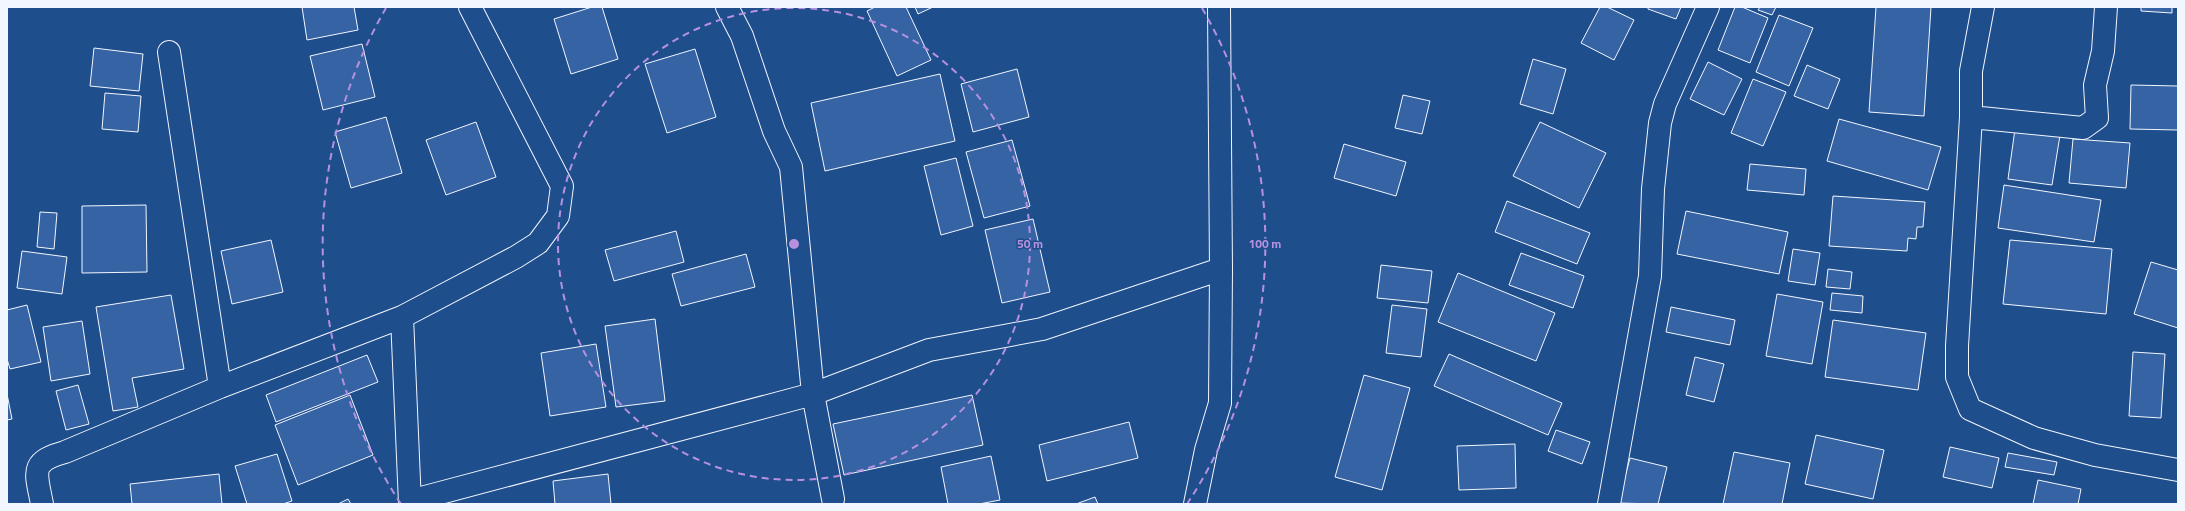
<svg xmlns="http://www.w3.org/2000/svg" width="2185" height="511" font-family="'Titillium Web',sans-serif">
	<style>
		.building { fill: #3563a3; stroke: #f2f6ff }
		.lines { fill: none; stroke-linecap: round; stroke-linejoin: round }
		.minor-casing { stroke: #f2f6ff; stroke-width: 24 }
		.minor { stroke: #1f4e8c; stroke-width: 22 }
		.ring { fill: none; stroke: #b691df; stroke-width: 2; stroke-dasharray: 7 5 }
		.centre { fill: #b691df; stroke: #1f4e8c; stroke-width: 2 }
		.ring-label { font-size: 12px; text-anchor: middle; font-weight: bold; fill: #b691df; stroke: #1f4e8c; stroke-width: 3; stroke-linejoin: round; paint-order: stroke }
	</style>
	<rect width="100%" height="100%" fill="#1f4e8c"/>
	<path class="building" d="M302 7H354L358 30 307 40Z
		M592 7H602L618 59 571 74 554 19Z
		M875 7H906L931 60 897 76 867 11Z
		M915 7H933L918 14Z
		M1600 7H1607L1634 20 1614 60 1581 43Z
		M1648 7H1681L1676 19 1648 9Z
		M1735 7H1742L1768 18 1750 63 1718 50Z
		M1760 7H1776L1772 15 1758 10Z
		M1876 7H1931L1924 116 1869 112Z
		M2141 7H2172V13L2141 11Z
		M1779 15 1813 28 1789 86 1756 72Z
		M362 44 375 97 323 110 310 56Z
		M94 48 143 54 139 91 90 86Z
		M695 49 716 117 667 133 645 64Z
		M1533 59 1566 69 1553 114 1520 104Z
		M1708 62 1742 79 1724 115 1690 99Z
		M1807 65 1840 79 1828 109 1794 96Z
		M1017 69 1029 117 973 132 961 84Z
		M940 74 955 141 825 171 811 103Z
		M1753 79 1786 92 1763 146 1731 133Z
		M2131 85 2178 86V130L2130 129Z
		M105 93 141 96 138 132 102 129Z
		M1403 95 1430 101 1422 134 1395 128Z
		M386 117 402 173 351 188 335 132Z
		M1839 119 1941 147 1928 190 1827 161Z
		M476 122 496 177 446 195 426 140Z
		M1540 122 1606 153 1579 208 1513 176Z
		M2015 129 2060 135 2052 185 2008 179Z
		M2073 139 2130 143 2126 188 2069 183Z
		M1012 140 1030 206 984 218 966 152Z
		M1344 144 1406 162 1396 196 1334 178Z
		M956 158 973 226 941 235 924 166Z
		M1750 164 1806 169 1804 195 1747 190Z
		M2004 185 2101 200 2094 242 1998 228Z
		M1833 196 1925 202 1923 227H1917L1916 239 1908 238 1907 251 1829 246Z
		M1507 201 1590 233 1577 264 1495 232Z
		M146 205 147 272 82 273V206Z
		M1686 211 1788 232 1779 274 1677 254Z
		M40 212 57 213 54 249 37 247Z
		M1033 219 1050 292 1002 303 985 230Z
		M676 231 684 262 614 281 605 250Z
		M271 240 283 292 232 304 221 251Z
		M2010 240 2112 249 2106 314 2003 304Z
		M1793 249 1820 253 1815 285 1788 281Z
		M22 251 67 257 62 294 17 288Z
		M1521 253 1584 276 1573 308 1509 285Z
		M746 254 755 287 681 306 672 274Z
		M2151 262 2178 270V328L2134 314Z
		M1381 265 1432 271 1428 303 1377 298Z
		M1828 269 1852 272 1850 289 1826 287Z
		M1458 273 1555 313 1536 361 1438 322Z
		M1832 293 1863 296 1862 313 1830 310Z
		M1777 294 1823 302 1812 364 1766 356Z
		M171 295 184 369 132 378 138 407 113 411 96 307Z
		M27 305 41 362 10 369 7 359V310Z
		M1392 305 1427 309 1421 357 1386 353Z
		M1671 307 1735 320 1730 345 1666 332Z
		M655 319 665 401 616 407 605 326Z
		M1833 320 1926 333 1918 390 1825 377Z
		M82 321 90 374 51 381 43 327Z
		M596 344 606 407 550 416 541 353Z
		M2133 352 2165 354 2161 418 2129 416Z
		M1449 354 1562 403 1548 435 1434 386Z
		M367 355 378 382 276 422 266 395Z
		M1695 357 1724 364 1714 402 1686 395Z
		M1364 375 1410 388 1382 490 1335 477Z
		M78 385 89 424 66 430 56 391Z
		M7 394 12 419 7 420Z
		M350 395 373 455 298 485 275 425Z
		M972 395 983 445 844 475 833 424Z
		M1129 422 1138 458 1047 481 1039 445Z
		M1556 430 1590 442 1582 464 1548 451Z
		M1816 435 1884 450 1873 499 1805 484Z
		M1515 444 1516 488 1459 490 1457 446Z
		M1950 447 1999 458 1992 488 1943 477Z
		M1734 452 1790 463 1782 504H1723Z
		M2008 453 2057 462 2054 475 2005 467Z
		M277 454 292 501 283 504H247L235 466Z
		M991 456 1000 500 979 504H948L941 467Z
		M1630 458 1667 467 1658 504 1618 503Z
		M219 474 222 504H132L130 484Z
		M608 474 611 504H555L553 481Z
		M2038 480 2081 489 2078 504H2033Z
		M1095 497 1098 504H1076Z
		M348 499 351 504H338Z"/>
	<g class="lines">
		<defs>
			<path id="minor" d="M727 7 742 36 774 131 791 167 813 394 833 499
				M1983 7 1971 71V117L1957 346V377L1970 409 2034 438 2095 455 2178 470
				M169 52 220 387
				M1971 117 2083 128 2097 118 2095 85 2103 51 2106 7
				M402 317 410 504
				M410 501 813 394 929 350 1042 329 1221 269
				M42 504C36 472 29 462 65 452L220 387 402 317 516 257 538 243 558 216 562 186 470 7
				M1195 504 1206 450 1220 403 1221 269 1219 7
				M1609 504 1650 276 1653 189 1660 123 1665 104 1708 7"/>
		</defs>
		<use href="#minor" class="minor-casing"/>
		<use href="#minor" class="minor"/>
	</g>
	<g class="ring">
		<circle cx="794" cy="244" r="236"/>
		<path d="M401 504A471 471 0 0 1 386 8M1202 8A471 471 0 0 1 1187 504"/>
	</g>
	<circle cx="794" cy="244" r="6" class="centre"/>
	<g class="ring-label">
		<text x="1030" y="248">50 m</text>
		<text x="1265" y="248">100 m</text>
	</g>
	<rect width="2185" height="511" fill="none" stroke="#f2f6ff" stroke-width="16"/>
</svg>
